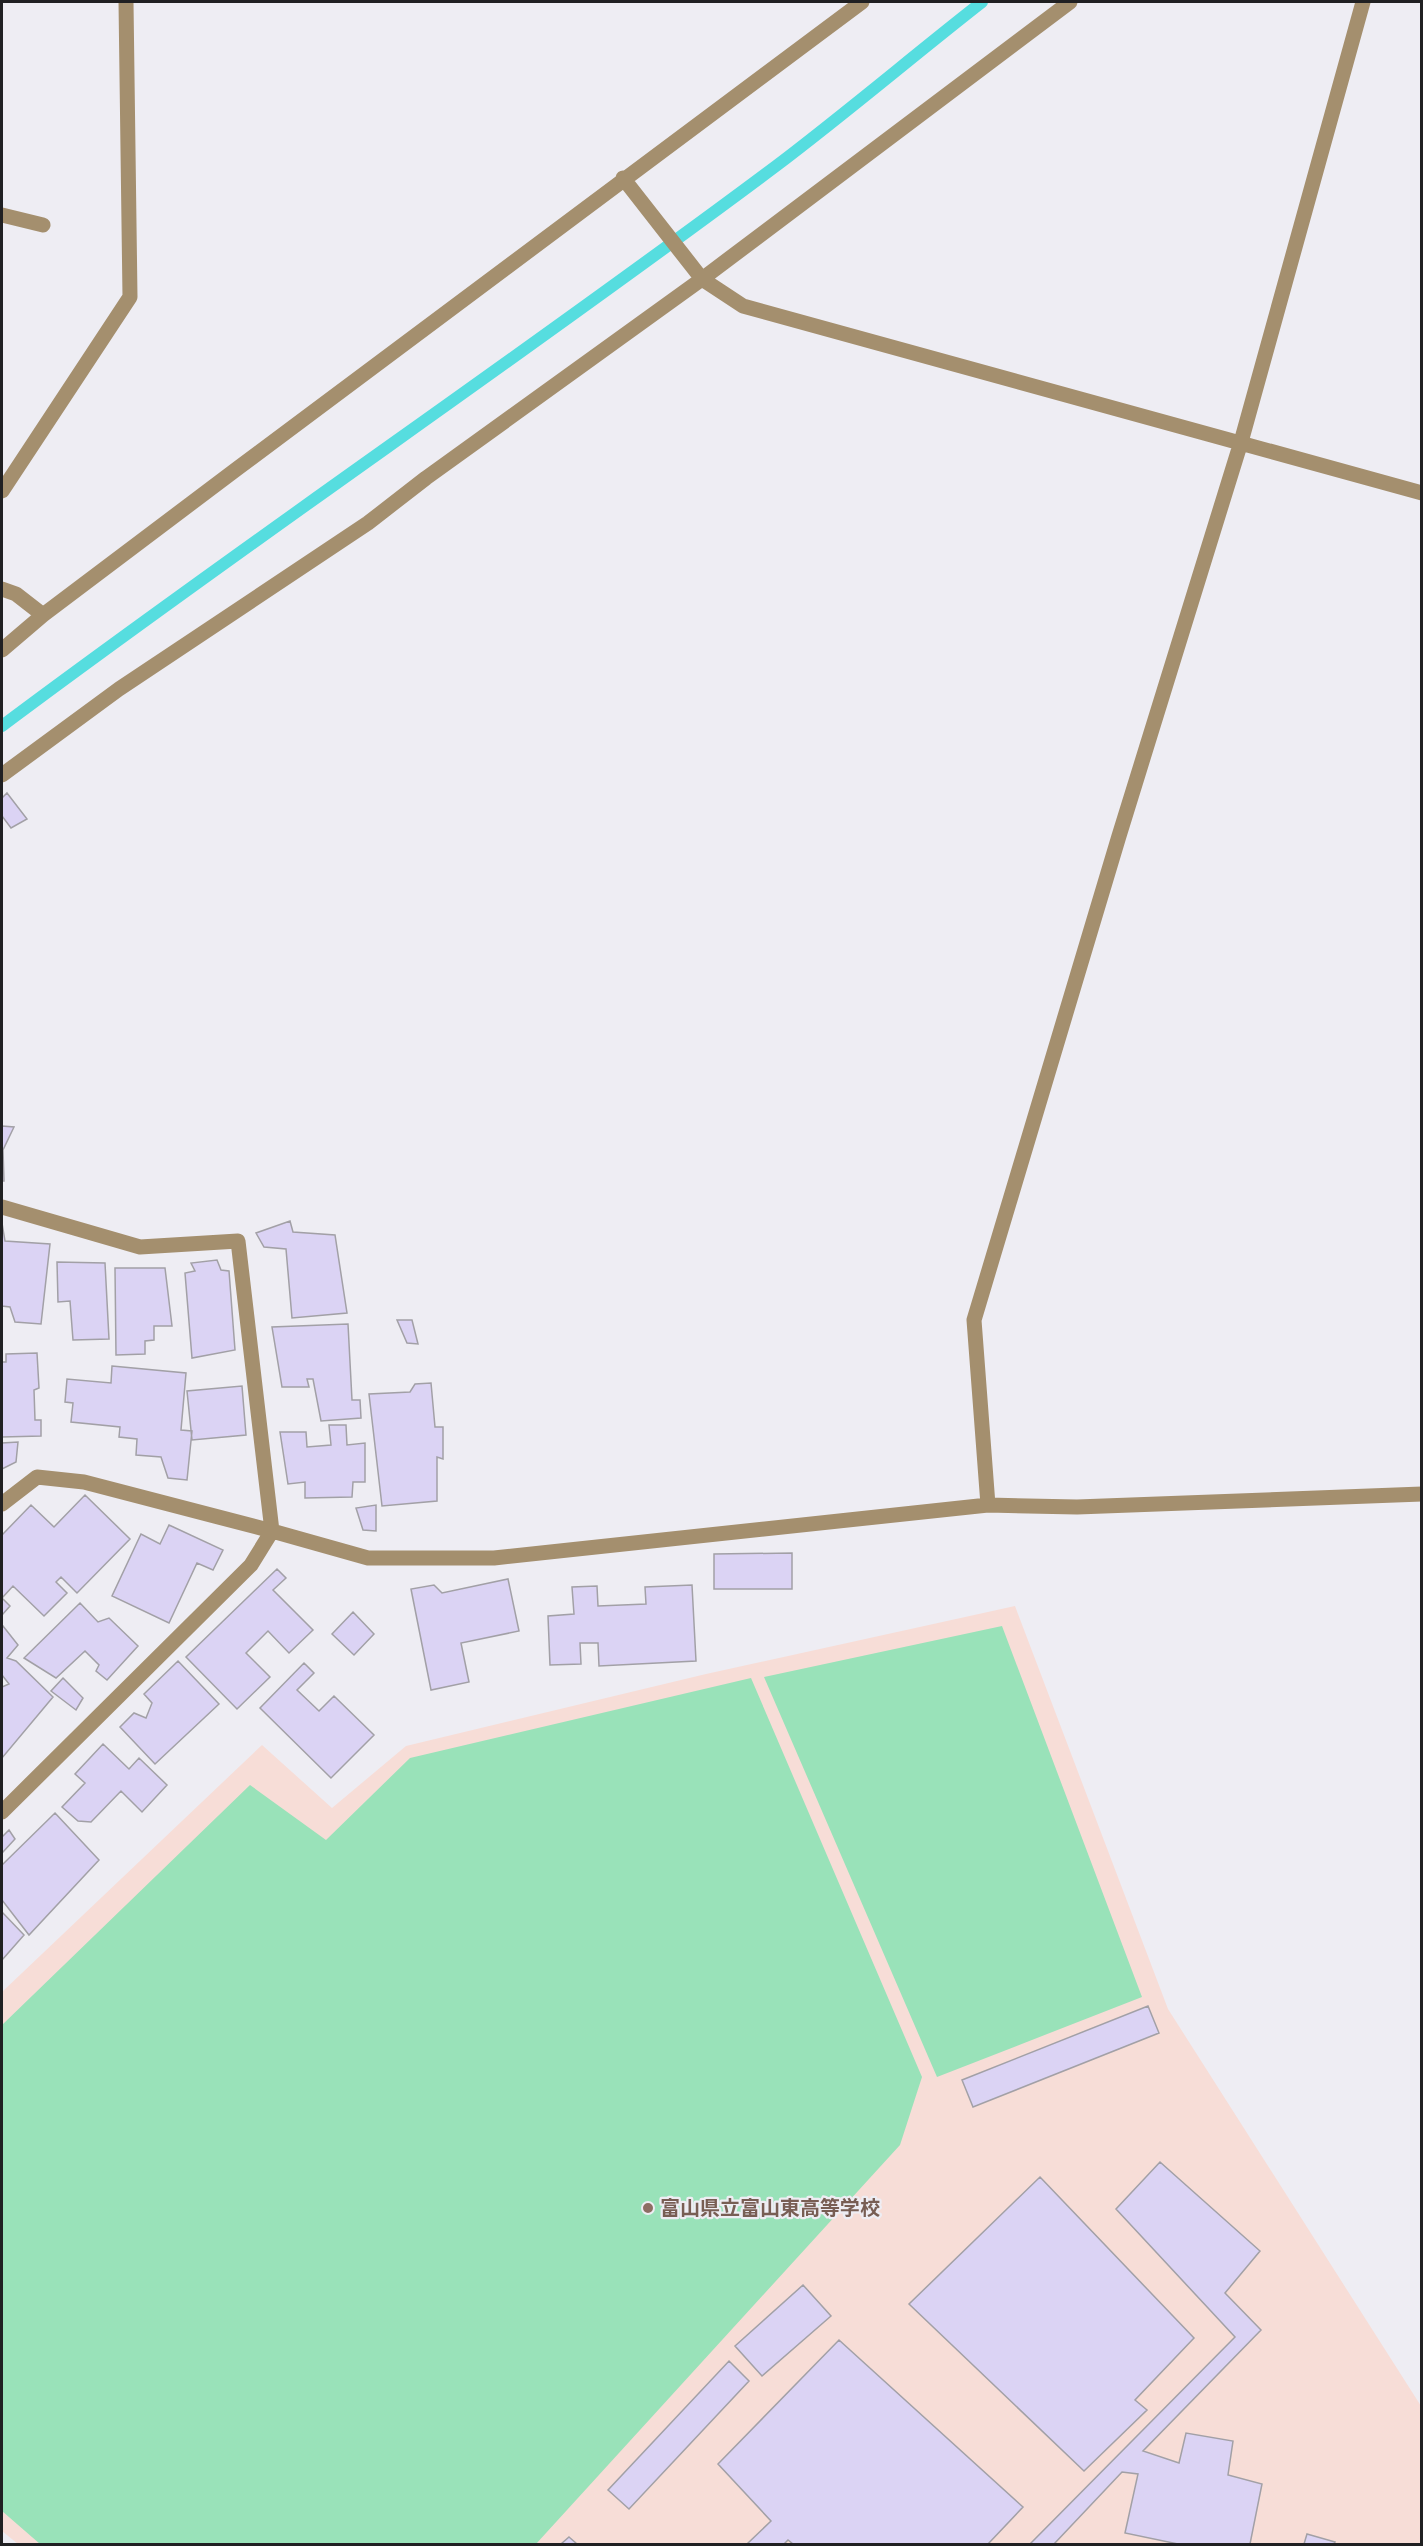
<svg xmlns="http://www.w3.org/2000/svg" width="1423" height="2546" font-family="Lato,'Noto Sans JP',sans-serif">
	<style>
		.education { fill: #f7ddd7 }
		.green { fill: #99e2b9 }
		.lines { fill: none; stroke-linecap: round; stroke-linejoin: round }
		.stream { stroke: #56dddf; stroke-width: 12 }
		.building { fill: #dbd3f4; stroke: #a2a0a6; stroke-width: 1.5 }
		.minor { stroke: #a48f6e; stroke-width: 15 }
		.education-dot { fill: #8d6e63; stroke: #eeedf3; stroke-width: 2 }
		.labels { text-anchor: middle; stroke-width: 4.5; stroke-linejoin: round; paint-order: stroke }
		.education-label { font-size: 20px; font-weight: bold; fill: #785e54; stroke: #eeedf3; text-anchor: start }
	</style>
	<rect width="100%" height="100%" fill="#eeedf3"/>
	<path class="education" d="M1015 1606 1168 2009 1421 2406V2544H18L2 2531V1992L262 1745 332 1808 406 1746 706 1674Z"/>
	<path class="green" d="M1002 1626 1142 1997 937 2077 764 1677Z
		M751 1678 922 2077 900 2145 536 2544H40L2 2511V2025L250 1785 326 1840 410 1758Z"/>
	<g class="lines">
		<path class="stream" d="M2 726C257 535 521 357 776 166 846 113 913 56 982 2"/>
	</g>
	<path class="building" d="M7 793 27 819 11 828 2 816V798Z
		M2 1126 14 1127 3 1150 4 1181H2Z
		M290 1221 293 1232 335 1235 347 1313 292 1318 286 1249 264 1247 256 1233Z
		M2 1223 5 1241 50 1244 41 1324 15 1322 10 1307 2 1306Z
		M217 1260 221 1270 229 1271 235 1350 192 1358 185 1273 195 1271 191 1263Z
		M57 1262 105 1263 109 1339 73 1340 70 1301 58 1302Z
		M115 1268H165L172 1326H154V1340L145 1341V1354L116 1355Z
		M397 1320H412L418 1344 407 1343Z
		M348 1324 352 1400H360L361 1418 321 1421 313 1379H307L309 1387H282L272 1327Z
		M37 1353 39 1388 34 1390 35 1420H41V1436L2 1437V1362H6V1354Z
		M112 1366 186 1373 181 1430 192 1431 187 1480 168 1478 161 1457 136 1455 137 1439 119 1437 120 1427 71 1422 73 1403 65 1402 67 1379 111 1383Z
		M431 1383 435 1427H443V1459L437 1457V1501L382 1506 369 1394 410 1392 415 1384Z
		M242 1386 246 1435 192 1440 187 1391Z
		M329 1425H346L347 1445 365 1443V1482H353L352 1497 305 1498V1482L288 1484 280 1432H306L307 1447 331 1445Z
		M18 1442 16 1462 2 1469V1443Z
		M85 1495 130 1539 77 1593 61 1577 56 1582 67 1593 44 1616 13 1586 2 1598V1535L31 1505 54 1527Z
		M376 1505V1531L363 1530 356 1508Z
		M169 1525 223 1550 213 1570 197 1563 169 1623 112 1596 141 1534 160 1544Z
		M792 1553V1589H714V1554Z
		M277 1569 286 1578 273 1590 313 1630 289 1653 268 1631 246 1653 270 1677 237 1709 186 1657Z
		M508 1579 519 1631 461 1643 469 1682 431 1690 411 1589 434 1585 442 1593Z
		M692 1585 696 1661 599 1666 598 1643H580L581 1664 550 1665 548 1616 574 1614 572 1587 597 1586 598 1606 646 1604 645 1587Z
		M2 1598 10 1606 2 1615Z
		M80 1603 98 1622 109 1618 138 1646 107 1680 96 1671 99 1665 85 1651 56 1678 24 1658Z
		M353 1612 374 1634 354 1655 332 1634Z
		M3 1626 18 1645 7 1658 16 1661 53 1697 2 1758V1687L9 1684 2 1675V1628Z
		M178 1661 219 1704 155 1764 120 1727 134 1713 146 1718 152 1703 144 1694Z
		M304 1663 314 1673 297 1690 319 1711 334 1696 374 1735 331 1778 260 1708Z
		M63 1678 83 1698 76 1710 51 1691Z
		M103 1744 129 1769 139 1758 167 1785 142 1812 121 1791 91 1822 78 1821 62 1807 85 1783 75 1774Z
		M55 1813 99 1860 29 1935 2 1900V1865Z
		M9 1830 15 1839 2 1853V1837Z
		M2 1912 24 1935 2 1960Z
		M1148 2006 1159 2033 973 2107 962 2080Z
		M1160 2162 1260 2251 1225 2293 1261 2330 1143 2451 1179 2463 1186 2433 1233 2441 1228 2475 1262 2484 1250 2544H1178L1125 2533 1138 2474 1122 2472 1054 2544H1030L1235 2337 1116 2209Z
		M1040 2177 1194 2338 1135 2400 1147 2410 1084 2471 909 2304Z
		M803 2285 831 2316 762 2376 735 2346Z
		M839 2340 1023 2507 988 2544H793L788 2540 784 2544H747L771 2521 718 2464Z
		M729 2361 749 2381 629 2509 608 2490Z
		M1307 2534 1335 2542 1334 2544H1304Z
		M569 2537 577 2544H561Z"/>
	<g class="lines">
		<path class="minor" d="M623 178 702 279 743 306 1422 493
			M2 215 43 225
			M2 491 130 297 126 2
			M2 589 16 594 43 615
			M2 650 43 615 238 468 862 2
			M2 775 119 689 368 523 426 478 702 279 1070 2
			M2 1207 140 1247 238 1241 272 1531 251 1565 2 1812
			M2 1504 37 1477 84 1482 272 1531 368 1558H494L988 1505 1077 1507 1422 1494
			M988 1505 974 1320 1119 836 1241 442 1363 2"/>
	</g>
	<circle class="education-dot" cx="648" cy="2208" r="6"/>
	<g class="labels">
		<g class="education-label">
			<text x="660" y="2215">富山県立富山東高等学校</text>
		</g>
	</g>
	<rect width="1423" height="2546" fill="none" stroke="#202022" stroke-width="6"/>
</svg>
